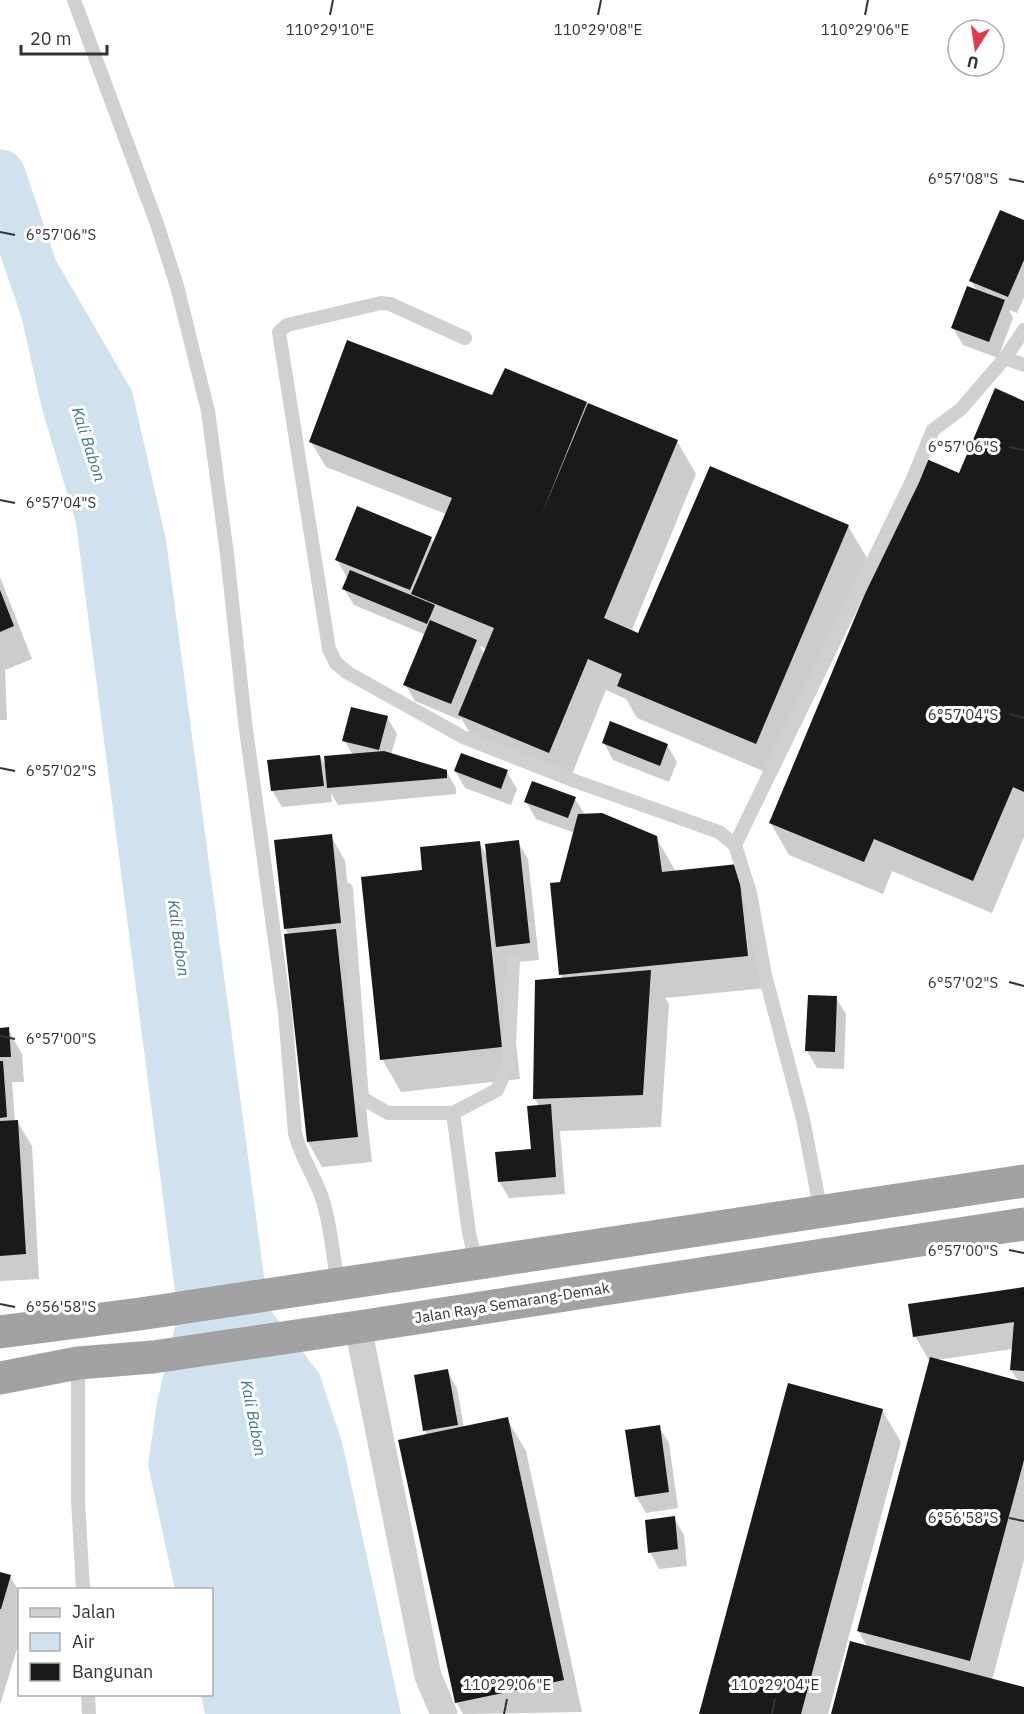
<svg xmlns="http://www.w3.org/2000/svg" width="1024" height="1714" font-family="'IBM Plex Sans',sans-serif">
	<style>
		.water { fill: #cfe2ee }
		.shadow { fill: #0003; fill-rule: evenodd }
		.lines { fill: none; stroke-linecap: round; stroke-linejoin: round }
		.river { stroke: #cfe2ee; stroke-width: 51 }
		.building { fill: #1a1a1a }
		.service { stroke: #d0d0d0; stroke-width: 14 }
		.minor { stroke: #d0d0d0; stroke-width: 27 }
		.trunk { stroke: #a2a2a2; stroke-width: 33 }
		.ticks { fill: none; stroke: #333; stroke-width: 2 }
		.labels { text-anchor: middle; stroke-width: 6; stroke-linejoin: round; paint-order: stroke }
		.street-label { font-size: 15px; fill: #333; stroke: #fff }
		.water-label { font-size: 16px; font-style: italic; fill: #3f7597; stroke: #fff }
		.ticks-label { font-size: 15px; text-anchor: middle; fill: #333; stroke: #fff; stroke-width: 6; stroke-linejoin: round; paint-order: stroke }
	</style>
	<rect width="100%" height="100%" fill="#fff"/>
	<path class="water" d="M51 252 132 391 166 540 268 1307 319 1373 342 1442 401 1714H205L201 1695 212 1694V1590L175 1589 148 1465 157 1402 178 1314 76 523 42 409 10 265Z"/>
	<path class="shadow" d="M1024 222V298L1017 313 1009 310 1013 318 998 358 963 345 953 328 977 291 971 281Z
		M506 370 677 441 696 474 631 632 639 635 848 526 867 558 775 776 637 718 626 699 606 690 568 784 479 748 461 718 460 720 415 701 405 684 426 635 354 605 344 589 348 579 336 559 431 538 434 543 446 514 326 467 311 442 492 396ZM480 646 487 649 485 655Z
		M1024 402V837L992 913 892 871 883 894 789 855 770 822 960 475Z
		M0 577 32 659 5 670 7 720H0Z
		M387 717 397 734 391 755 446 771 456 788V794L338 805 331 793 332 802 282 807 272 790 320 756 327 768 353 755 344 740Z
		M604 743 667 745 677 762 669 782 613 760Z
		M455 771 507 772 517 789 511 805 465 788Z
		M575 799 585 815 656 837 676 872 737 865 766 988 665 998 669 1004 661 1127 560 1131 565 1194 509 1198 499 1181 532 1150 539 1106 534 1098 563 979 561 974 562 883 575 833 536 819 526 802Z
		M331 836 345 861 355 948 349 955 372 1162 322 1167 308 1142 286 936 289 935 285 929Z
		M479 842 488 858 518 842 528 859 539 960 507 963 520 1079 401 1092 382 1059 424 872Z
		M836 998 846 1014 844 1069 817 1068 807 1051Z
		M0 1029H8L22 1054 24 1082H12L15 1121H17L32 1146 39 1279 0 1281Z
		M1024 1288V1560L992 1680 1024 1688V1714H832L868 1648 858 1630 930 1362 915 1336ZM1013 1349 1011 1370 1019 1382 936 1360Z
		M447 1371 457 1388 464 1428 507 1419 526 1451 582 1712 463 1714 456 1702 428 1436 425 1431Z
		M882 1410 901 1442 828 1714H701Z
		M659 1427 669 1443 678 1508 646 1513 636 1496Z
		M674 1518 684 1535 687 1566 659 1569 650 1552Z
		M0 1573 10 1576 20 1593V1639L0 1705Z"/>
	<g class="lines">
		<path class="river" d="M0 175 51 325"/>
	</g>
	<path class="building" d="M1000 210 1024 220V260L1008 297 969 281Z
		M967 286 1005 300 989 342 951 328Z
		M347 340 492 395 505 368 587 402 541 516 588 403 678 440 604 618 638 633 710 466 849 525 756 744 617 686 622 674 588 659 549 753 458 715 494 628 411 594 452 498 309 442Z
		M995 388 1024 401V792L1013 787 973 881 874 839 864 862 769 823 922 457 959 473Z
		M357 506 432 537 410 590 335 560Z
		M350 570 435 605 427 624 342 589Z
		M0 590 14 626 0 632Z
		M430 620 477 640 451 704 403 685Z
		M351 707 388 716 379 750 342 741Z
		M610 721 668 744 660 766 602 743Z
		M384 751 447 770V778L327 788 324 756Z
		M461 753 508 770 501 789 454 771Z
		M320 755 324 786 271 791 267 760Z
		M532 781 576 797 568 818 524 802Z
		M602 813 657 836 662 872 738 864 748 956 559 975 550 883 560 882 578 814Z
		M332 834 341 923 284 929 274 840Z
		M519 840 530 943 496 947 485 844Z
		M480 841 502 1047 380 1060 361 877 422 870 420 847Z
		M336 929 358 1137 307 1142 284 934Z
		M651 970 643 1095 533 1099 535 980Z
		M808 995 837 996 835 1052 805 1051Z
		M9 1027 11 1057H0V1028Z
		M0 1061H3L7 1117 0 1118Z
		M551 1104 556 1177 498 1182 495 1152 531 1149 527 1106Z
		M18 1120 26 1254 0 1256V1121Z
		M1024 1287V1371L1010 1370 1014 1322 913 1337 908 1304Z
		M930 1357 1024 1382V1460L970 1661 857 1631Z
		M448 1369 458 1425 423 1431 414 1375Z
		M788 1383 883 1409 801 1714H699Z
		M508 1417 564 1680 455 1703 398 1440Z
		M660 1425 669 1492 635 1497 625 1430Z
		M675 1516 678 1549 648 1553 645 1520Z
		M0 1572 11 1575 1 1609H0Z
		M850 1641 1024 1687V1714H831Z"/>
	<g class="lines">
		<path class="service" d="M74 0 157 224 177 286 208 411 227 554 245 722 285 1013 295 1133C300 1157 316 1177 323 1201 331 1227 333 1257 338 1284
			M465 338 390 304 381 303 287 325 279 332 329 649 336 663 348 673 463 737 575 781 719 832 735 845 750 893 765 975 803 1119 821 1212
			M1005 358 1024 365
			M735 845 912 481 933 430 961 409 1005 358 1024 330
			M346 889 362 1098 388 1113H453
			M476 1263 469 1233 453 1113 497 1090 508 1064 513 960
			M78 1364V1500L83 1590
			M88 1694 89 1714"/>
		<path class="minor" d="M358 1327 428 1676 444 1714"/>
		<path class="trunk" d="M0 1332 140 1314 1024 1181
			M0 1378 78 1363 153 1357 358 1327 1024 1224"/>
	</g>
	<path class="ticks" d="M330 15 333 0M598 15 601 0M865 15 868 0M1009 179 1024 182M0 232 15 235M1009 447 1024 450M0 500 15 503M1009 714 1024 718M0 768 15 771M1009 982 1024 986M0 1036 15 1039M1009 1250 1024 1253M0 1304 15 1307M1009 1518 1024 1521M504 1714 507 1699M772 1714 775 1699"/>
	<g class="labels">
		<g class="street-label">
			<text transform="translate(512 1303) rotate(-9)" y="5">Jalan Raya Semarang-Demak</text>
		</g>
		<g class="water-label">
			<text transform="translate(89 444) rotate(72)" y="6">Kali Babon</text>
			<text transform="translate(179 938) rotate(82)" y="6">Kali Babon</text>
			<text transform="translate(254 1418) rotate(79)" y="6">Kali Babon</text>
		</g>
	</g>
	<g class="ticks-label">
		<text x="330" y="35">110°29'10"E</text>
		<text x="598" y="35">110°29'08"E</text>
		<text x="865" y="35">110°29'06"E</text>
		<text x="963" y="184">6°57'08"S</text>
		<text x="61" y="240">6°57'06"S</text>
		<text x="963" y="452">6°57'06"S</text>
		<text x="61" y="508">6°57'04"S</text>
		<text x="963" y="720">6°57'04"S</text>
		<text x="61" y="776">6°57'02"S</text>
		<text x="963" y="988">6°57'02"S</text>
		<text x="61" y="1044">6°57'00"S</text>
		<text x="963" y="1256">6°57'00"S</text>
		<text x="61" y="1312">6°56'58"S</text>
		<text x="963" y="1523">6°56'58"S</text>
		<text x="507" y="1690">110°29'06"E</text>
		<text x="775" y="1690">110°29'04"E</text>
	</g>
	<rect x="18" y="1588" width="195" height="108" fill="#ffffff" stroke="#adadad" stroke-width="1.5"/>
	<rect x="30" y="1608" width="30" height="9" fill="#d0d0d0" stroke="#adadad" stroke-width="1.5"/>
	<text x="72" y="1618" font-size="18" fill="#333333">Jalan</text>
	<rect x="30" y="1633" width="30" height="18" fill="#cfe2ee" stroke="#adadad" stroke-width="1.5"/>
	<text x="72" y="1648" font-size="18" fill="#333333">Air</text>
	<rect x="30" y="1663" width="30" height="18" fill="#1a1a1a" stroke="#adadad" stroke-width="1.5"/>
	<text x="72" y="1678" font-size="18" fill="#333333">Bangunan</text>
	<g transform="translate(976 48) rotate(192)"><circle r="28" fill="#ffffff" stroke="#adadad" stroke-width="1.5"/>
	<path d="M0-4.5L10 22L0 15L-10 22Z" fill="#e63946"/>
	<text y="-9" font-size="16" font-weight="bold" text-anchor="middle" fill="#333333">U</text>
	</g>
	<path d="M21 45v9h86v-9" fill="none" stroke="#333333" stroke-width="3"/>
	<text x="30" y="45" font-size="18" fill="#333333" stroke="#ffffff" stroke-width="4.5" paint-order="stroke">20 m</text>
</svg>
